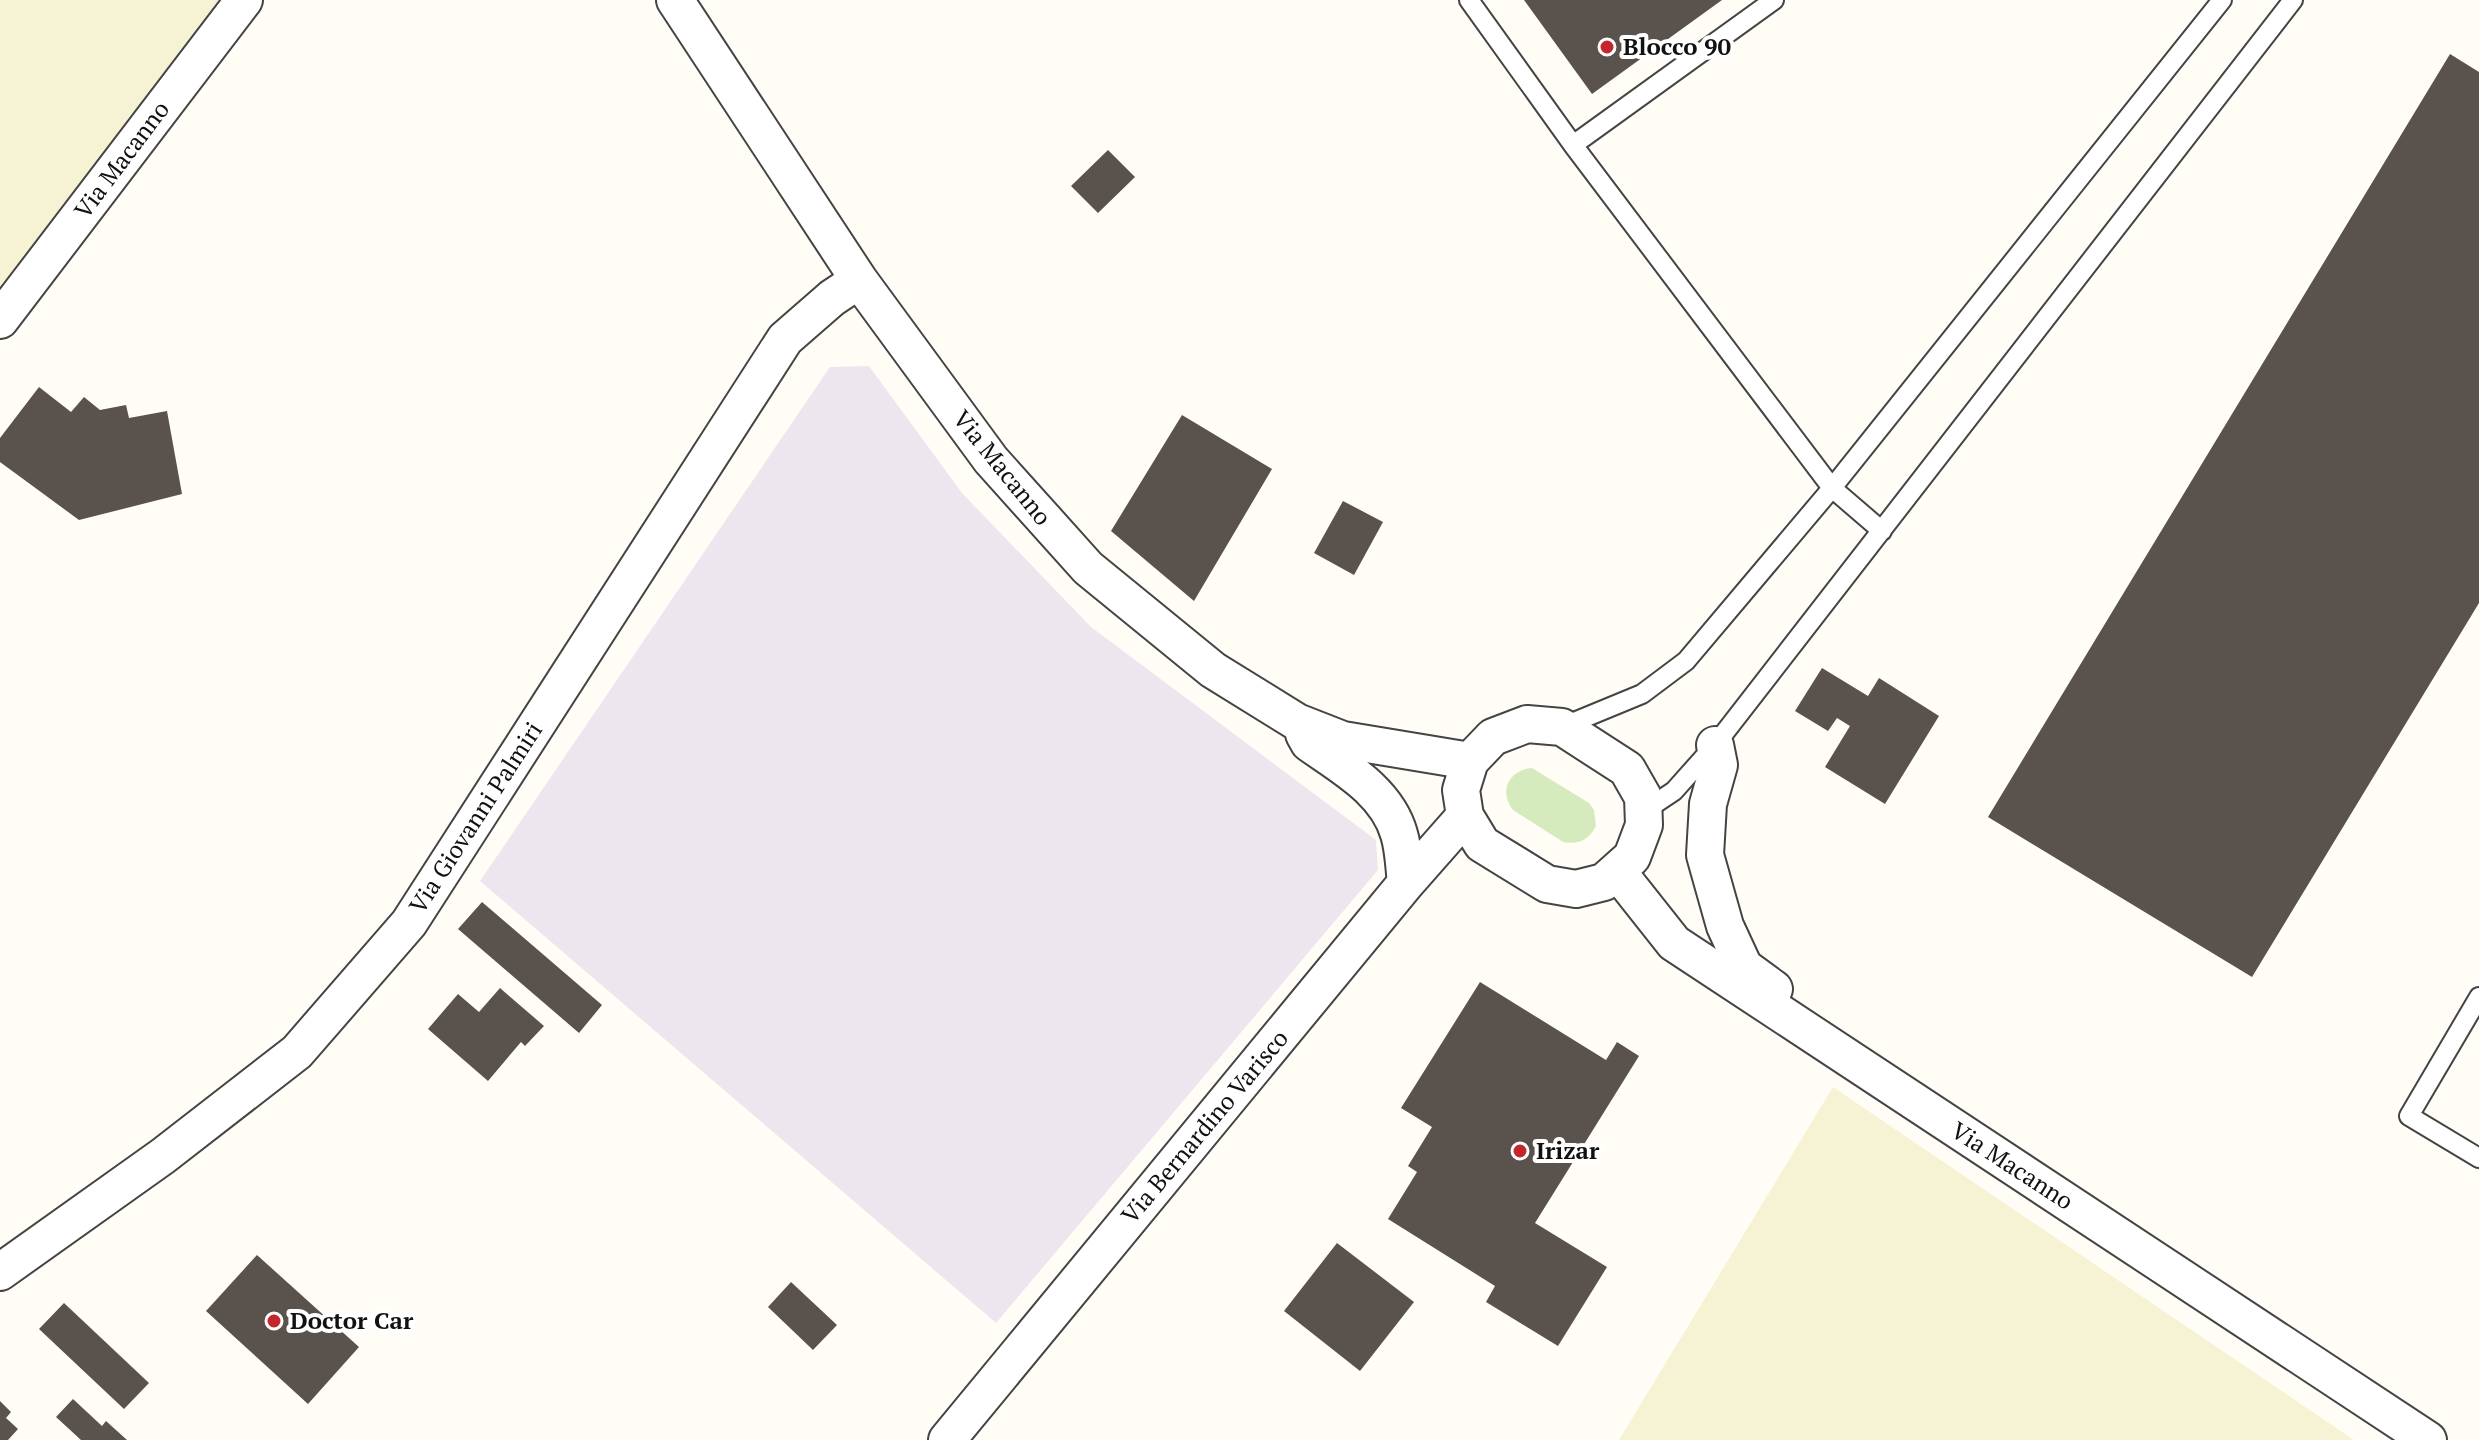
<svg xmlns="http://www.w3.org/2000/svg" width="2479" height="1440" font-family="'PT Serif',serif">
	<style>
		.industrial { fill: #eee6ef }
		.farmland { fill: #f6f3d4 }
		.green { fill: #d5ebbd }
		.building { fill: #5a524d }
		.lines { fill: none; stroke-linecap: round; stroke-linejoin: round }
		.service-casing { stroke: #444; stroke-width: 22 }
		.minor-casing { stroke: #444; stroke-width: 40 }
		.service { stroke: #fff; stroke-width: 18 }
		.minor { stroke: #fff; stroke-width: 36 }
		.poi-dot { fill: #c4262e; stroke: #fff; stroke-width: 3 }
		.labels { text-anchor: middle; stroke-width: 8; stroke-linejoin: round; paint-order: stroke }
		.poi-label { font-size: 24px; font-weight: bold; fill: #111; stroke: #fff; text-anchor: start }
		.street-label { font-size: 24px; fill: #111; stroke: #fff }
	</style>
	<rect width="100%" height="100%" fill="#fffdf5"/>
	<path class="industrial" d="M869 366 962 493 1091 627 1376 840 1378 870 996 1323 480 881 830 367Z"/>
	<path class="farmland" d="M0 0H221L0 292Z
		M1833 1087 2354 1440H1619Z"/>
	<path class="green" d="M1532 768 1589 803 1594 810 1596 826C1589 840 1578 845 1563 842L1513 810C1498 791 1509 770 1532 768Z"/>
	<path class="building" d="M1524 0H1722L1592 94Z
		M2450 54 2479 72V603L2252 977 1988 817Z
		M1108 150 1135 177 1098 213 1071 186Z
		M39 387 71 412 84 397 100 410 126 405 129 418 167 411 182 494 79 520 0 462V438Z
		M1182 415 1272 469 1194 601 1111 531Z
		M1343 501 1383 522 1354 575 1314 553Z
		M1822 668 1868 696 1879 678 1939 716 1885 804 1825 767 1850 726 1837 718 1828 731 1795 711Z
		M482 902 602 1005 579 1033 458 929Z
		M1480 982 1606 1060 1617 1042 1639 1056 1535 1223 1607 1267 1558 1346 1486 1302 1495 1286 1388 1219 1417 1172 1408 1166 1432 1127 1401 1108Z
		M500 988 544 1026 525 1046 521 1042 488 1081 428 1029 458 994 479 1012Z
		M1337 1243 1414 1302 1360 1371 1284 1311Z
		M257 1255 359 1347 308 1404 206 1311Z
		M791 1282 837 1325 813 1350 768 1307Z
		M64 1303 149 1383 124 1409 39 1329Z
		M73 1399 102 1426 106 1421 127 1440H81L56 1417Z
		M0 1401 11 1412 6 1418 18 1429 8 1440H0Z"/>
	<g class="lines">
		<defs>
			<path id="service" d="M1469 0 1573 145 1832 488 1882 531
				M1573 145 1774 0
				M1562 727 1642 694 1686 661 1832 488 2222 0
				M1644 811 1674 791 1715 745 2293 0
				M2479 997 2409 1116 2479 1158"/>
			<path id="minor" d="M675 0 859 280 991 460 1088 568 1213 670 1297 722 1343 740 1470 761
				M0 320 244 0
				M1527 724 1562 727 1627 769 1643 797 1644 825 1632 857 1604 882 1576 889 1547 884 1482 844 1465 816 1461 790 1470 761 1493 737Z
				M1304 734 1309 743C1343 767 1387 791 1399 834 1404 850 1404 867 1406 883
				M1715 745 1719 765 1708 804 1705 855 1725 926 1744 967 1774 989
				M1617 871 1674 943 2428 1440
				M0 1272 163 1156 297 1052 409 923 785 339 832 298 859 280
				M947 1440 1406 883 1465 816"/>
		</defs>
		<use href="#service" class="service-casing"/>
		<use href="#minor" class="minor-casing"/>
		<use href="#service" class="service"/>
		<use href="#minor" class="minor"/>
	</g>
	<g class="poi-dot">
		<circle cx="1607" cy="47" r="8"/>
		<circle cx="1520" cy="1151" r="8"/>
		<circle cx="274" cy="1321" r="8"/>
	</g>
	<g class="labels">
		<g class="poi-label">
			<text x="1623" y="55">Blocco 90</text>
			<text x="1536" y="1159">Irizar</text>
			<text x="290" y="1329">Doctor Car</text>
		</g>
		<g class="street-label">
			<text transform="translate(122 160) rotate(-53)" y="8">Via Macanno</text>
			<text transform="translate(1002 468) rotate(51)" y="8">Via Macanno</text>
			<text transform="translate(476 818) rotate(-57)" y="8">Via Giovanni Palmiri</text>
			<text transform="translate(1205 1127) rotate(-50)" y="8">Via Bernardino Varisco</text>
			<text transform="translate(2012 1166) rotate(33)" y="8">Via Macanno</text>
		</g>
	</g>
</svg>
